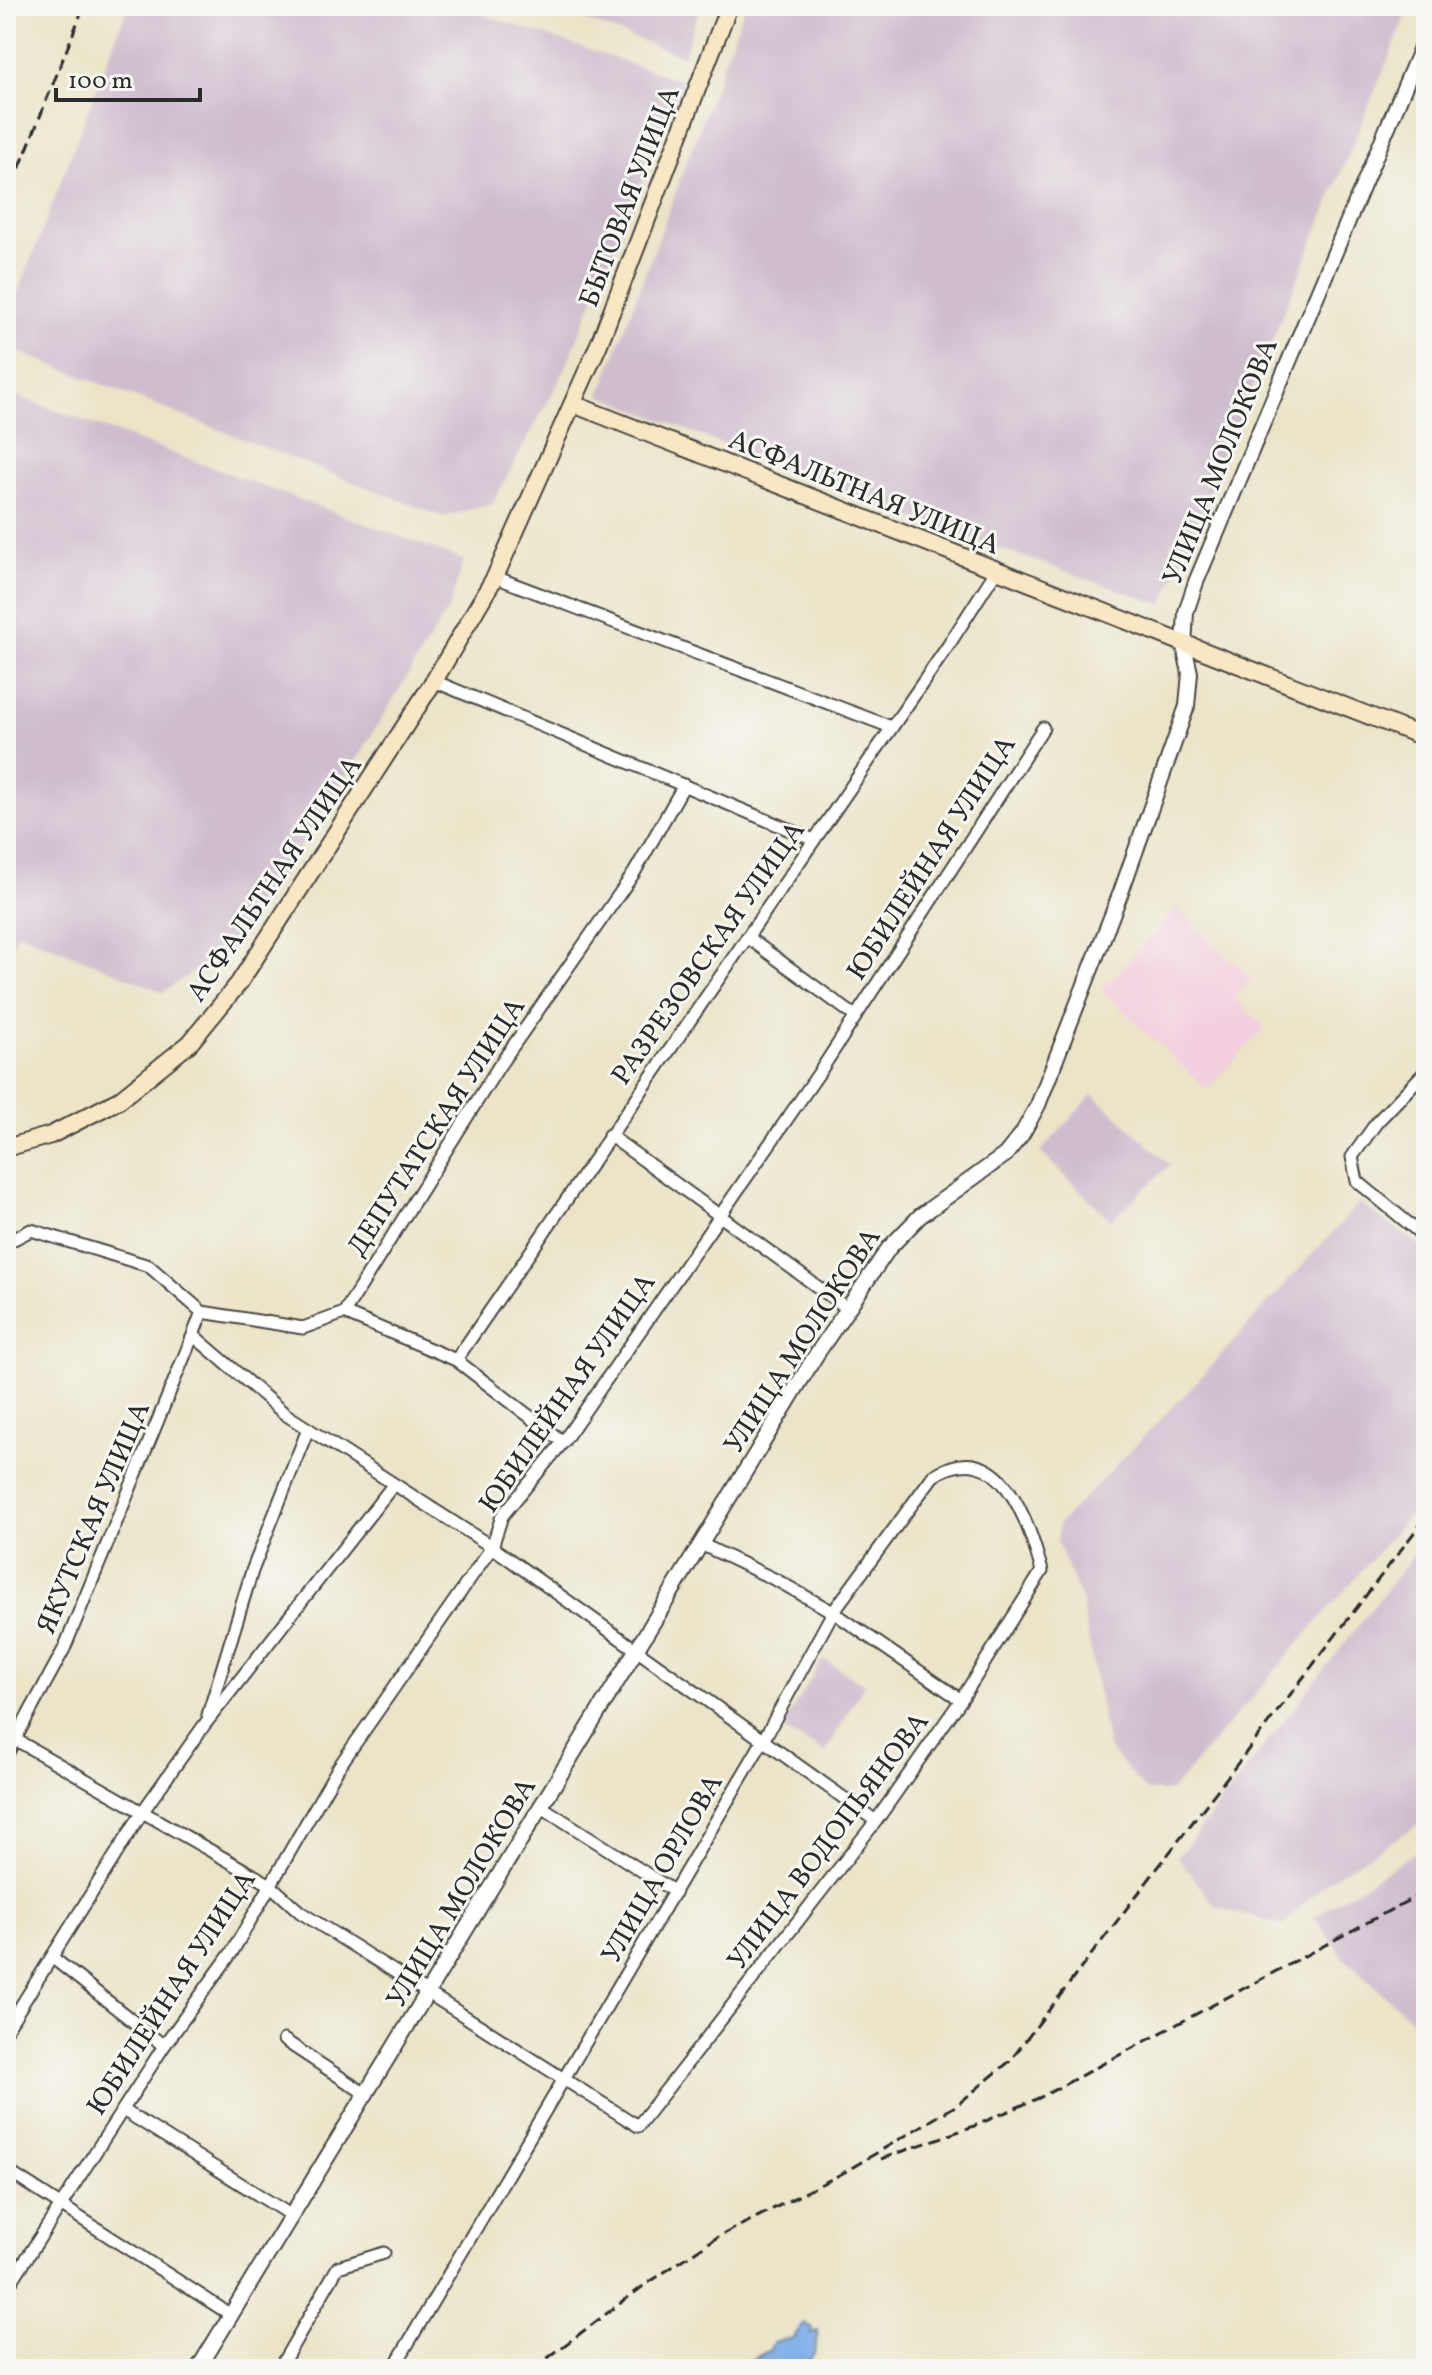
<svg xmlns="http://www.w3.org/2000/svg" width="1432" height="2375" font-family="Vollkorn,serif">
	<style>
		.built { fill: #f3cfdf }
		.industrial { fill: #cfbdce }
		.water { fill: #7cace6; stroke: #546c88; stroke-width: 2 }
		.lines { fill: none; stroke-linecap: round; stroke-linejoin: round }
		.minor-casing { stroke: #484742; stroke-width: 15 }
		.tertiary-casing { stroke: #484742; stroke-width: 18 }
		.secondary-casing { stroke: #484742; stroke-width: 20 }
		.minor { stroke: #fff; stroke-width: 11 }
		.tertiary { stroke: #fff; stroke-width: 14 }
		.secondary { stroke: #f9e7c3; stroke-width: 16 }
		.rail { stroke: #2b2b2b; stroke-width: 3; stroke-dasharray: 12 6; stroke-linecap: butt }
		.labels { text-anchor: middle; stroke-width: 6; stroke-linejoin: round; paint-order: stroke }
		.street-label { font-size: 28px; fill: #2b2b2b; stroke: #f6f6f2 }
	</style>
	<rect width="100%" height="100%" fill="#f6f6f2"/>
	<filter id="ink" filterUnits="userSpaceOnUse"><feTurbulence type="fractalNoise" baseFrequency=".0125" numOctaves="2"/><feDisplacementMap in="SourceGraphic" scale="16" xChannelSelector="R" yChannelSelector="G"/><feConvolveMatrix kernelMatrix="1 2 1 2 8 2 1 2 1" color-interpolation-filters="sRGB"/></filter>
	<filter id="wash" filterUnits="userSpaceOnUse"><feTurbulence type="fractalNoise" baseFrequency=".006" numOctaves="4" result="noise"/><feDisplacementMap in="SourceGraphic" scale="32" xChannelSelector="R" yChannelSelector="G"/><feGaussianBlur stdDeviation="1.8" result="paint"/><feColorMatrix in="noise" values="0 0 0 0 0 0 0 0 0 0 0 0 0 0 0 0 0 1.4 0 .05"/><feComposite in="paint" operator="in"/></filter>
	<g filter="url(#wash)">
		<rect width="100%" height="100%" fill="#ebe4c7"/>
		<path class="built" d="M1177 909 1252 979 1235 999 1265 1028 1207 1089 1101 990Z"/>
		<path class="industrial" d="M128 6H457L683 81 563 374 492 504 443 517 6 347V325Z
			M546 6H701L683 56Z
			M745 6H1410L1163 605 879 507 600 395Z
			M6 392 464 560 450 606 354 764 239 940 163 992 18 932 6 959Z
			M1093 1094 1170 1165 1111 1220 1040 1152Z
			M1359 1203 1426 1250V1496L1171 1791H1146L1108 1747 1081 1599 1057 1542 1059 1524 1192 1387Z
			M1426 1539V1820L1329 1880 1282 1926 1215 1906 1178 1857Z
			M823 1659 864 1684 826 1752 781 1729Z
			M1426 1845V2033L1345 1959 1314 1917Z"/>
		<path class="water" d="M804 2323 812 2328 811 2334 818 2330 814 2354 804 2369H735L770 2350 773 2342 793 2338Z"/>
	</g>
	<g filter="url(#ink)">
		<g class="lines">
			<defs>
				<path id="minor" d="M495 577 891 727
					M434 681 814 840
					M747 937 855 1016
					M1426 1071 1377 1122 1352 1157 1357 1181 1426 1238
					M609 1135 848 1309
					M6 1243 31 1230 149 1266 202 1312 303 1328 344 1313 499 1066 634 873 684 785
					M202 1312 193 1335 285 1414 492 1547 876 1821
					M344 1313 456 1360 563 1442
					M456 1360 948 646 996 571
					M701 1544 778 1581 833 1612 961 1700
					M208 1715 252 1571 308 1429
					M6 1722 16 1740 269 1884 300 1912 638 2126 876 1821 961 1700 1042 1571C1028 1522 1001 1433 933 1476L833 1612 764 1739 393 2369
					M6 1756 64 1649 193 1335
					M542 1807 675 1892
					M53 1958 164 2046
					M6 2030 143 1811 205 1724 394 1484
					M284 2040 367 2095
					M123 2110 292 2216
					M6 2170 231 2315
					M6 2290 164 2046 232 1952 338 1768 492 1547 502 1516 563 1442 821 1070 1043 728
					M279 2369 338 2267 384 2253"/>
				<path id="tertiary" d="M198 2369 816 1355 889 1248 920 1216 1005 1155 1022 1134 1038 1105 1121 892 1187 706 1190 673 1184 646 1186 612 1196 582 1426 36"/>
				<path id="secondary" d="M573 404 1426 738
					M6 1148 51 1135 119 1100 190 1043 239 983 434 681 495 577 599 344 729 6"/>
			</defs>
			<use href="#minor" class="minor-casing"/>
			<use href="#tertiary" class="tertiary-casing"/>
			<use href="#secondary" class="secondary-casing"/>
			<use href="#minor" class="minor"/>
			<use href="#tertiary" class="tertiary"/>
			<use href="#secondary" class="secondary"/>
			<path class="rail" d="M6 202 84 6
				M881 2159 974 2126 1041 2097 1426 1891
				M533 2369 642 2287 716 2238 843 2173 957 2105 1010 2061 1426 1517"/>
		</g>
	</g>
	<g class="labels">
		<g class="street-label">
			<text transform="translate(628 196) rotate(-69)" y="10">БЫТОВАЯ УЛИЦА</text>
			<text transform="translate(1219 461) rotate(-68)" y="10">УЛИЦА МОЛОКОВА</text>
			<text transform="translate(865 491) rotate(22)" y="10">АСФАЛЬТНАЯ УЛИЦА</text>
			<text transform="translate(930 857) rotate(-57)" y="10">ЮБИЛЕЙНАЯ УЛИЦА</text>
			<text transform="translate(273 878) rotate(-56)" y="10">АСФАЛЬТНАЯ УЛИЦА</text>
			<text transform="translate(707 952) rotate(-55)" y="10">РАЗРЕЗОВСКАЯ УЛИЦА</text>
			<text transform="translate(435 1126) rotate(-57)" y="10">ДЕПУТАТСКАЯ УЛИЦА</text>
			<text transform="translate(801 1340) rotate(-57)" y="10">УЛИЦА МОЛОКОВА</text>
			<text transform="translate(566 1392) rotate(-55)" y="10">ЮБИЛЕЙНАЯ УЛИЦА</text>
			<text transform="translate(92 1517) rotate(-67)" y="10">ЯКУТСКАЯ УЛИЦА</text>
			<text transform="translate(827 1840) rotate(-53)" y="10">УЛИЦА ВОДОПЬЯНОВА</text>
			<text transform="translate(661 1868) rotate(-60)" y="10">УЛИЦА ОРЛОВА</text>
			<text transform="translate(460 1892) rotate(-59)" y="10">УЛИЦА МОЛОКОВА</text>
			<text transform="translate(170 1992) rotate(-57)" y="10">ЮБИЛЕЙНАЯ УЛИЦА</text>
		</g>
	</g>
	<rect width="1432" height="2375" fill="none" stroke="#f6f6f2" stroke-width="32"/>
	<path d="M56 88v12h144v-12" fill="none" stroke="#2b2b2b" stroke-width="4"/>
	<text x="68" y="88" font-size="24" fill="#2b2b2b" stroke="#f6f6f2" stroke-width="6" paint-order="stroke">100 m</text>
</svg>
